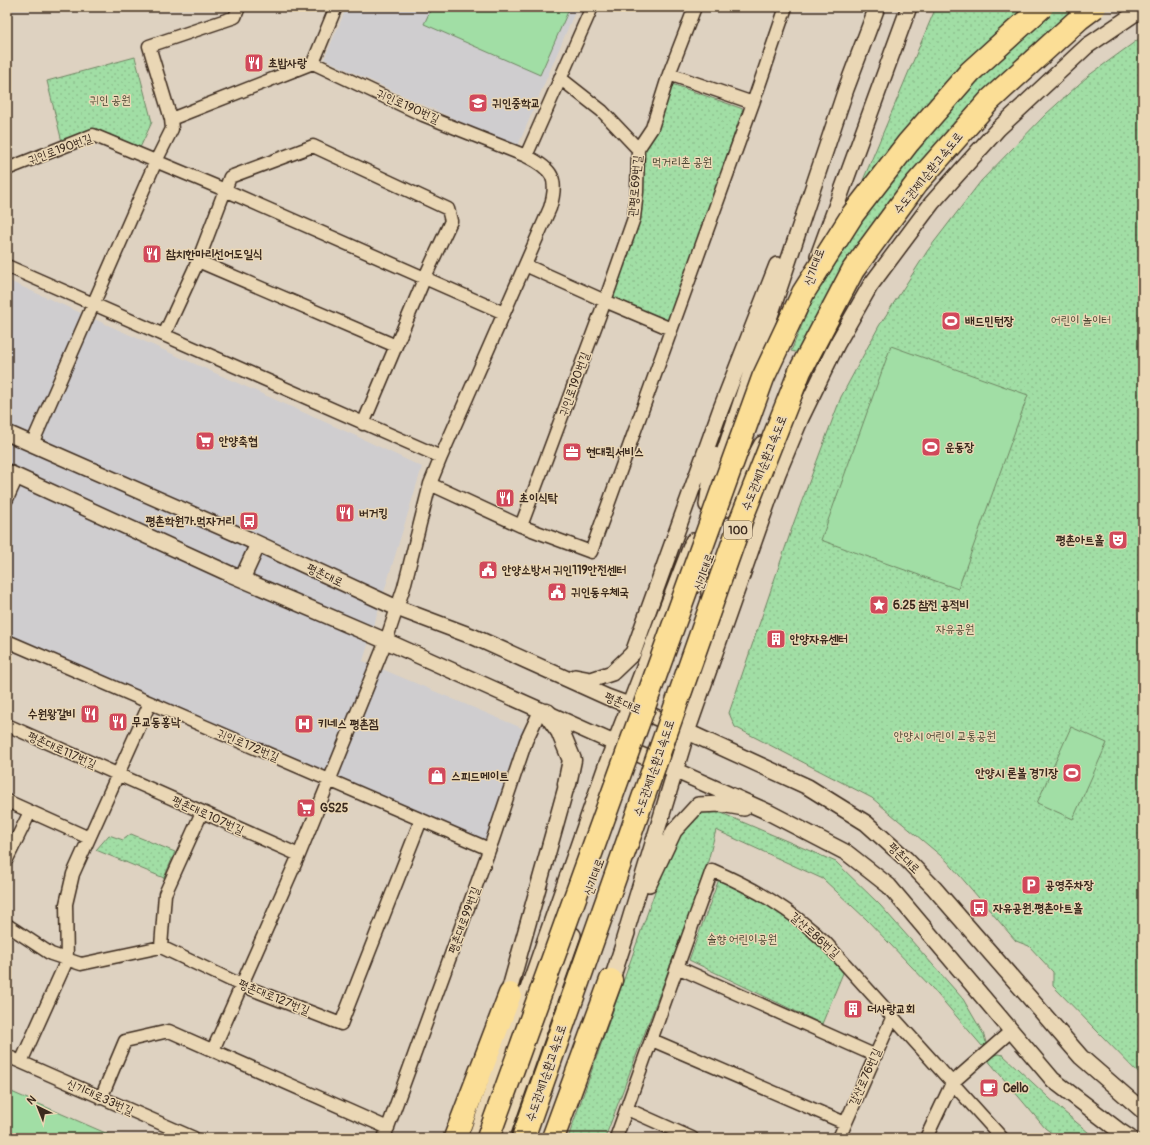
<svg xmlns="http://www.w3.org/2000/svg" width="1150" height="1145" font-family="Pangolin,'Poor Story',sans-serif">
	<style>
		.built { fill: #cfcdcf }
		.green { fill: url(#green-dots); stroke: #6e8462 }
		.pitch { fill: #a1dea5; stroke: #6e8462 }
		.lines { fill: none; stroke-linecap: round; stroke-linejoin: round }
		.minor-casing { stroke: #3b2a1e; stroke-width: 15 }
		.tertiary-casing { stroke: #3b2a1e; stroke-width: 18 }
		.secondary-casing { stroke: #3b2a1e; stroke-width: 21 }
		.motorway-casing { stroke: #3b2a1e; stroke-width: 25 }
		.minor { stroke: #ead7b5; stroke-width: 12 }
		.tertiary { stroke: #ead7b5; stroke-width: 15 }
		.secondary { stroke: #ead7b5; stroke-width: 18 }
		.motorway { stroke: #fbde96; stroke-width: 22 }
		.motorway-bridge-casing { stroke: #3b2a1e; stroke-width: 25; stroke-linecap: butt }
		.motorway-bridge { stroke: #fbde96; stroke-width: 22 }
		.labels { text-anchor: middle; stroke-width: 3; stroke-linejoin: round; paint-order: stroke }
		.shield { fill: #ead7b5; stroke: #705e4b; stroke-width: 1 }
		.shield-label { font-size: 11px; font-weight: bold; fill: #3b2a1e }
		.poi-label { font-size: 12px; font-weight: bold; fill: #3b2a1e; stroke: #ead7b5; text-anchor: start }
		.park-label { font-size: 12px; fill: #4a4532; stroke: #ead7b5 }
		.street-label { font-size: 12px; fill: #3b2a1e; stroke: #ead7b5 }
	</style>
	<defs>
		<pattern id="green-dots" width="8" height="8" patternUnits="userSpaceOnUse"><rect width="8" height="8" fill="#a1dea5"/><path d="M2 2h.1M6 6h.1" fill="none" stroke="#8cbf8e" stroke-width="1.8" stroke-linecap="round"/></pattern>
	</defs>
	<rect width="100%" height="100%" fill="#ded2c1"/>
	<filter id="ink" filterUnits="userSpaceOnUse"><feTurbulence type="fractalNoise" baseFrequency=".025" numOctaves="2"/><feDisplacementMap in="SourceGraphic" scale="8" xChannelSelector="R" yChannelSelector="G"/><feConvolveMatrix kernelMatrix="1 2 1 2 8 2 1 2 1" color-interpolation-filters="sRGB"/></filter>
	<g filter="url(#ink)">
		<path class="built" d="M347 7H577L517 148 324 59Z
			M7 280 354 435 422 467 363 661 536 734 496 847 7 637Z"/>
		<path class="green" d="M936 7H1095L980 105 803 354 791 351Z
			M1143 36V1078L1053 986V972L1029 946 1016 941 947 861 872 798 735 727 729 713 794 522 841 397 879 326 928 250 981 181 1046 114 1088 76Z
			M135 57 152 122 139 150 92 130 62 142 47 81Z
			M672 84 743 109 669 324 613 298 640 220 643 191 642 149Z
			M699 811 719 812 836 862 880 905 963 999 984 1035 986 1043 984 1046H982L932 988 866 919 823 879 716 830 706 869 695 900 605 1138H568L677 829Z
			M131 834 175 852 164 878 96 850 109 835 123 840Z
			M719 879 749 892 817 941 843 973 822 1024 689 960Z
			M998 1054 1003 1055 1063 1111 1095 1138H1058L1045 1128 986 1058Z"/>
		<path class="pitch" d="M432 7H570L540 75 424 24Z
			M891 346 1028 395 958 589 821 540Z
			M1071 727 1107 743 1073 819 1037 803Z
			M7 1090 117 1138H7Z"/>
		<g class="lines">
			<defs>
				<path id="minor" d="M313 63 336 7
					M669 74 753 103
					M560 78 602 111 638 149 637 192 634 218 605 301 671 329
					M171 119 149 46 235 17 239 7
					M638 149 652 128 669 74 695 7
					M526 156 592 7
					M7 169 93 135 225 190 504 313
					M198 261 396 346
					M7 266 441 457 550 208C559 179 553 169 526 156L423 115 313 63 171 119 172 129 156 161 39 428 32 444
					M164 335 198 261 230 177 313 146 448 209 451 221 425 277 363 424
					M430 484 521 526 591 552 753 103 786 7
					M7 499 17 477
					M521 526 605 301 525 265
					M7 641 489 849
					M7 725 299 855
					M7 801 89 838
					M7 859 30 812
					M7 925 51 954 81 964 161 947 241 985 341 1024 421 820
					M161 947 165 894 202 812
					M677 967 874 1055
					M652 1040 845 1123
					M213 1050 299 855 386 641 404 587 430 484 441 457
					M7 1056 194 1138
					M21 1062 67 960 66 904 73 874 150 703
					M101 1098 125 1041 169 1031 388 1128
					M627 1109 692 1138
					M384 1138 492 842 526 741 540 711
					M616 1138 712 870C756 889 790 909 825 942L1002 1138
					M839 1138 893 1016
					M926 1138 952 1083 1011 1031"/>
				<path id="tertiary" d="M818 256 909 7
					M7 433 237 534 397 608 474 637 607 697 629 705 808 787 866 823 906 859 934 888 1081 1057 1143 1111
					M719 468 846 89 877 7
					M7 472 230 574 386 641 768 812 847 853 889 886 1053 1080 1118 1130 1130 1138
					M707 505 714 455
					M726 509 762 444
					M706 568 710 602
					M242 579 258 544
					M575 677 591 680 612 673 633 653 720 411 777 265
					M649 884 674 831 698 805 721 804 744 808
					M623 942 687 732 778 473 801 418 837 344 870 286 932 203 998 129 1087 46 1143 8
					M609 988 627 933
					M506 1002 567 784
					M476 1138 606 766 693 541
					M501 1138 573 935"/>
				<path id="secondary" d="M547 713 560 731 572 760 567 784"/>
				<path id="motorway" d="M455 1138 510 994
					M553 1138 611 980"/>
			</defs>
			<use href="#minor" class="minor-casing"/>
			<use href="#tertiary" class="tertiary-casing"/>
			<use href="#secondary" class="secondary-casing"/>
			<use href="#motorway" class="motorway-casing"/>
			<use href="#minor" class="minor"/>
			<use href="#tertiary" class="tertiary"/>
			<use href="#secondary" class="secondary"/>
			<use href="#motorway" class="motorway"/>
			<defs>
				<path id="motorway-bridge" d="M488 1138 763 378 803 293 853 214 908 143 970 72 1042 7
					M523 1138 743 515 800 371 853 270 916 184 990 100 1079 19 1095 7"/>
			</defs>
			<use href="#motorway-bridge" class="motorway-bridge-casing"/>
			<use href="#motorway-bridge" class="motorway-bridge"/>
		</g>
	</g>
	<defs>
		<symbol id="restaurant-square" viewBox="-11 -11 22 22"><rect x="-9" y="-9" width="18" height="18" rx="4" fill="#d1495b" stroke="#ead7b5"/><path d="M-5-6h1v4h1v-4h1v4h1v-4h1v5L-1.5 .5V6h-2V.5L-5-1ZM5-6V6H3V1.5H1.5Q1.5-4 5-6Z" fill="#fff"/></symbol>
		<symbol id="school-square" viewBox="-11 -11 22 22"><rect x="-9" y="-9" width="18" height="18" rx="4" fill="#d1495b" stroke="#ead7b5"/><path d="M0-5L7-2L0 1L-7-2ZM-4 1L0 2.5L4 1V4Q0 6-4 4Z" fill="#fff"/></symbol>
		<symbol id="stadium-square" viewBox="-11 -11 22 22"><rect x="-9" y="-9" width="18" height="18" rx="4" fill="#d1495b" stroke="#ead7b5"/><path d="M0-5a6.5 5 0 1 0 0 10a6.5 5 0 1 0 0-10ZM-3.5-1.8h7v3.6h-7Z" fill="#fff"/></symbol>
		<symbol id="supermarket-square" viewBox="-11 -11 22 22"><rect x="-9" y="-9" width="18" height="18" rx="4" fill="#d1495b" stroke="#ead7b5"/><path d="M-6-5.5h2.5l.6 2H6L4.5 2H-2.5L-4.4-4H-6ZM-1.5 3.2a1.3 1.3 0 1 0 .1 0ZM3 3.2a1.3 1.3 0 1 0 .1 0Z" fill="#fff"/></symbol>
		<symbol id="office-square" viewBox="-11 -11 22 22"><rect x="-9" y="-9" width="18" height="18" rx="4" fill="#d1495b" stroke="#ead7b5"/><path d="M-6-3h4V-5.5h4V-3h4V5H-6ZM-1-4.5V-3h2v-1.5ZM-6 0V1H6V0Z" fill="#fff"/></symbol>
		<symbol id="bus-square" viewBox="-11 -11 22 22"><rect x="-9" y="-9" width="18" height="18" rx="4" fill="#d1495b" stroke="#ead7b5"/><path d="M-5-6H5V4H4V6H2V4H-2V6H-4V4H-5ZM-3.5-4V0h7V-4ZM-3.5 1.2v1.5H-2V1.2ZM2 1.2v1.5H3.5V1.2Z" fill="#fff"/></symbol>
		<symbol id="theatre-square" viewBox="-11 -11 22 22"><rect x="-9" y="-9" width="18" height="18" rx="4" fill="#d1495b" stroke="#ead7b5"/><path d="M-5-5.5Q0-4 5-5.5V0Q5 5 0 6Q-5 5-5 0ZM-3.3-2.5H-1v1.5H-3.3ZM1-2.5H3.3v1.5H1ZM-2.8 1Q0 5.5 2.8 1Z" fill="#fff"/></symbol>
		<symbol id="civic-square" viewBox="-11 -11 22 22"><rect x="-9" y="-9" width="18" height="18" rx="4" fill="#d1495b" stroke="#ead7b5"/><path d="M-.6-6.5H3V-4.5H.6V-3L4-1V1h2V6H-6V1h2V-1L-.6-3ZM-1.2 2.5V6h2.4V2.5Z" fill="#fff"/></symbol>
		<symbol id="sight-square" viewBox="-11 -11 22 22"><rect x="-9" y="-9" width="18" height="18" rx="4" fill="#d1495b" stroke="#ead7b5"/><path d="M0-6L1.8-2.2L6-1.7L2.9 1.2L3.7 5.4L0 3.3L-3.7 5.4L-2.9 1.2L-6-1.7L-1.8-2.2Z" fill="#fff"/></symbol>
		<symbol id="building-square" viewBox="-11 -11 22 22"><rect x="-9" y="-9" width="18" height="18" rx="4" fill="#d1495b" stroke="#ead7b5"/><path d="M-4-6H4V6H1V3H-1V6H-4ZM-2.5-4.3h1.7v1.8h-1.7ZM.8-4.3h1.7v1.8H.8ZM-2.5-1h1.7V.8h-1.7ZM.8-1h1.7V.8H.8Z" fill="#fff"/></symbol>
		<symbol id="hospital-square" viewBox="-11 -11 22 22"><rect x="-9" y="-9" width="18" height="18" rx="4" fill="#d1495b" stroke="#ead7b5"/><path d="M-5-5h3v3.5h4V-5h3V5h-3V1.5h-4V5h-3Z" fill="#fff"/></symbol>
		<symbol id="shop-square" viewBox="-11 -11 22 22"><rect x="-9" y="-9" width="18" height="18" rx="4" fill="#d1495b" stroke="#ead7b5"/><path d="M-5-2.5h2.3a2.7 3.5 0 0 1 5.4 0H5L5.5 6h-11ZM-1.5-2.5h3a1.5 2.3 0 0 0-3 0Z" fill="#fff"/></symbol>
		<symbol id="parking-square" viewBox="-11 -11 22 22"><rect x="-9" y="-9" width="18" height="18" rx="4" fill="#d1495b" stroke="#ead7b5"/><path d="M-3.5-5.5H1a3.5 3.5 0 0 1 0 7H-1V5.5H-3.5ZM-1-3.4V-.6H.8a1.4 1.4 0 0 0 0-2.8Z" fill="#fff"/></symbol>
		<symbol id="cafe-square" viewBox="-11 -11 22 22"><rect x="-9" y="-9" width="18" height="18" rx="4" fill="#d1495b" stroke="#ead7b5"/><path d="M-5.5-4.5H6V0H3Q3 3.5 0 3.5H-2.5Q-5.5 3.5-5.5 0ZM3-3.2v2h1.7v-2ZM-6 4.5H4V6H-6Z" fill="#fff"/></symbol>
	</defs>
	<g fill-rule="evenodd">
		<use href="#restaurant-square" x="243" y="52" width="22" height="22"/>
		<use href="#school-square" x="467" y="92" width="22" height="22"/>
		<use href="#restaurant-square" x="141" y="243" width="22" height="22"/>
		<use href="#stadium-square" x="940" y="310" width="22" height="22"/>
		<use href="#supermarket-square" x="194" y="430" width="22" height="22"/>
		<use href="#stadium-square" x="920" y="436" width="22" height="22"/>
		<use href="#office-square" x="561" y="441" width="22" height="22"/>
		<use href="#restaurant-square" x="494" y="487" width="22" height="22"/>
		<use href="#restaurant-square" x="334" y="502" width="22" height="22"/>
		<use href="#bus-square" x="238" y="510" width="22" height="22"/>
		<use href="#theatre-square" x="1107" y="529" width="22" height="22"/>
		<use href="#civic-square" x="477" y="559" width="22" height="22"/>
		<use href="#civic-square" x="546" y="581" width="22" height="22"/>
		<use href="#sight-square" x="868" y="594" width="22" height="22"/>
		<use href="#building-square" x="765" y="628" width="22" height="22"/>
		<use href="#restaurant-square" x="79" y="703" width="22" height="22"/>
		<use href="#restaurant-square" x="107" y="711" width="22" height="22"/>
		<use href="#hospital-square" x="293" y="713" width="22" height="22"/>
		<use href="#stadium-square" x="1061" y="762" width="22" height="22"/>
		<use href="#shop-square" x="426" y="765" width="22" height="22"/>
		<use href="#supermarket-square" x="295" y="797" width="22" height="22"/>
		<use href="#parking-square" x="1020" y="874" width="22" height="22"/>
		<use href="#bus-square" x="968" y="897" width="22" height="22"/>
		<use href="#building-square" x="842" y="998" width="22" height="22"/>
		<use href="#cafe-square" x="978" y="1077" width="22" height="22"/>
	</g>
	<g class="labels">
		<rect class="shield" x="724" y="521" width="28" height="18" rx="3"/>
		<g class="shield-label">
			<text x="738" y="534">100</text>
		</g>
		<g class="poi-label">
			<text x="268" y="67">초밥사랑</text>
			<text x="492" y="107">귀인중학교</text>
			<text x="166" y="258">참치한마리선어도일식</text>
			<text x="965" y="325">배드민턴장</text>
			<text x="219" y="445">안양축협</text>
			<text x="945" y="451">운동장</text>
			<text x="586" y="456">현대퀵서비스</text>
			<text x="519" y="502">초이식탁</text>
			<text x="359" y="517">버거킹</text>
			<text x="235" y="525" text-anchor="end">평촌학원가.먹자거리</text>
			<text x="1104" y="544" text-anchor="end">평촌아트홀</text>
			<text x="502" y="574">안양소방서 귀인119안전센터</text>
			<text x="571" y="596">귀인동우체국</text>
			<text x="893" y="609">6.25 참전 공적비</text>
			<text x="790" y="643">안양자유센터</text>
			<text x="76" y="718" text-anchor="end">수원왕갈비</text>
			<text x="132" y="726">무교동홍낙</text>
			<text x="318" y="728">키네스 평촌점</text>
			<text x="1058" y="777" text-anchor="end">안양시 론볼 경기장</text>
			<text x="451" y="780">스피드메이트</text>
			<text x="320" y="812">GS25</text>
			<text x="1045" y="889">공영주차장</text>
			<text x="993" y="912">자유공원.평촌아트홀</text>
			<text x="867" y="1013">더사랑교회</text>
			<text x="1003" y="1092">Cello</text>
		</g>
		<g class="park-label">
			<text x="110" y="104">귀인 공원</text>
			<text x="682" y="166">먹거리촌 공원</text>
			<text x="1081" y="324">어린이 놀이터</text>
			<text x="955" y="633">자유공원</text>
			<text x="945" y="740">안양시 어린이 교통공원</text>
			<text x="742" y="943">솔향 어린이공원</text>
		</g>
		<g class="street-label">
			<text transform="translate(408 106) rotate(24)" y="4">귀인로190번길</text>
			<text transform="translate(60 149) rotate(-20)" y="4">귀인로190번길</text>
			<text transform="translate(928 173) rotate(-51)" y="4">수도권제1순환고속도로</text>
			<text transform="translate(635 186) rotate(-85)" y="4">관평로69번길</text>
			<text transform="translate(814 267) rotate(-70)" y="4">신기대로</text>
			<text transform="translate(574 384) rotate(-70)" y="4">귀인로190번길</text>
			<text transform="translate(764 463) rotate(-68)" y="4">수도권제1순환고속도로</text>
			<text transform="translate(704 572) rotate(-70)" y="4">신기대로</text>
			<text transform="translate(325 575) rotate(25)" y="4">평촌대로</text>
			<text transform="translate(623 703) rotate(22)" y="4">평촌대로</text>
			<text transform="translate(248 745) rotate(23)" y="4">귀인로172번길</text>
			<text transform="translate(62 750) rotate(24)" y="4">평촌대로117번길</text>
			<text transform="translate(654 768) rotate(-71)" y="4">수도권제1순환고속도로</text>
			<text transform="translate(208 815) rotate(24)" y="4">평촌대로107번길</text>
			<text transform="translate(904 858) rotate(44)" y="4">평촌대로</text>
			<text transform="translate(594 877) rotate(-70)" y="4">신기대로</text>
			<text transform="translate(464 920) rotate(-70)" y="4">평촌대로99번길</text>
			<text transform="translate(815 935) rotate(42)" y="4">갈산로86번길</text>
			<text transform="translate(274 997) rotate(22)" y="4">평촌대로127번길</text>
			<text transform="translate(546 1073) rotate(-71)" y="4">수도권제1순환고속도로</text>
			<text transform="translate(865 1077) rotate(-66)" y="4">갈산로76번길</text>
			<text transform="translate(100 1097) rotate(24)" y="4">신기대로33번길</text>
		</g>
	</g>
	<rect width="1150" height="1145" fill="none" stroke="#ead7b5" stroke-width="24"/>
	<rect x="12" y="12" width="1126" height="1121" fill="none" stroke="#3b2a1e" stroke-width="1.5" filter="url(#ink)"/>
	<g transform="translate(38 1107) rotate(317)" stroke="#ead7b5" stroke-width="3" paint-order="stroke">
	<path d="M0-3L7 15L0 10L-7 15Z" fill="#3b2a1e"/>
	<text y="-6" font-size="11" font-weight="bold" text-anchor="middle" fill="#3b2a1e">N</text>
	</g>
</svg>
